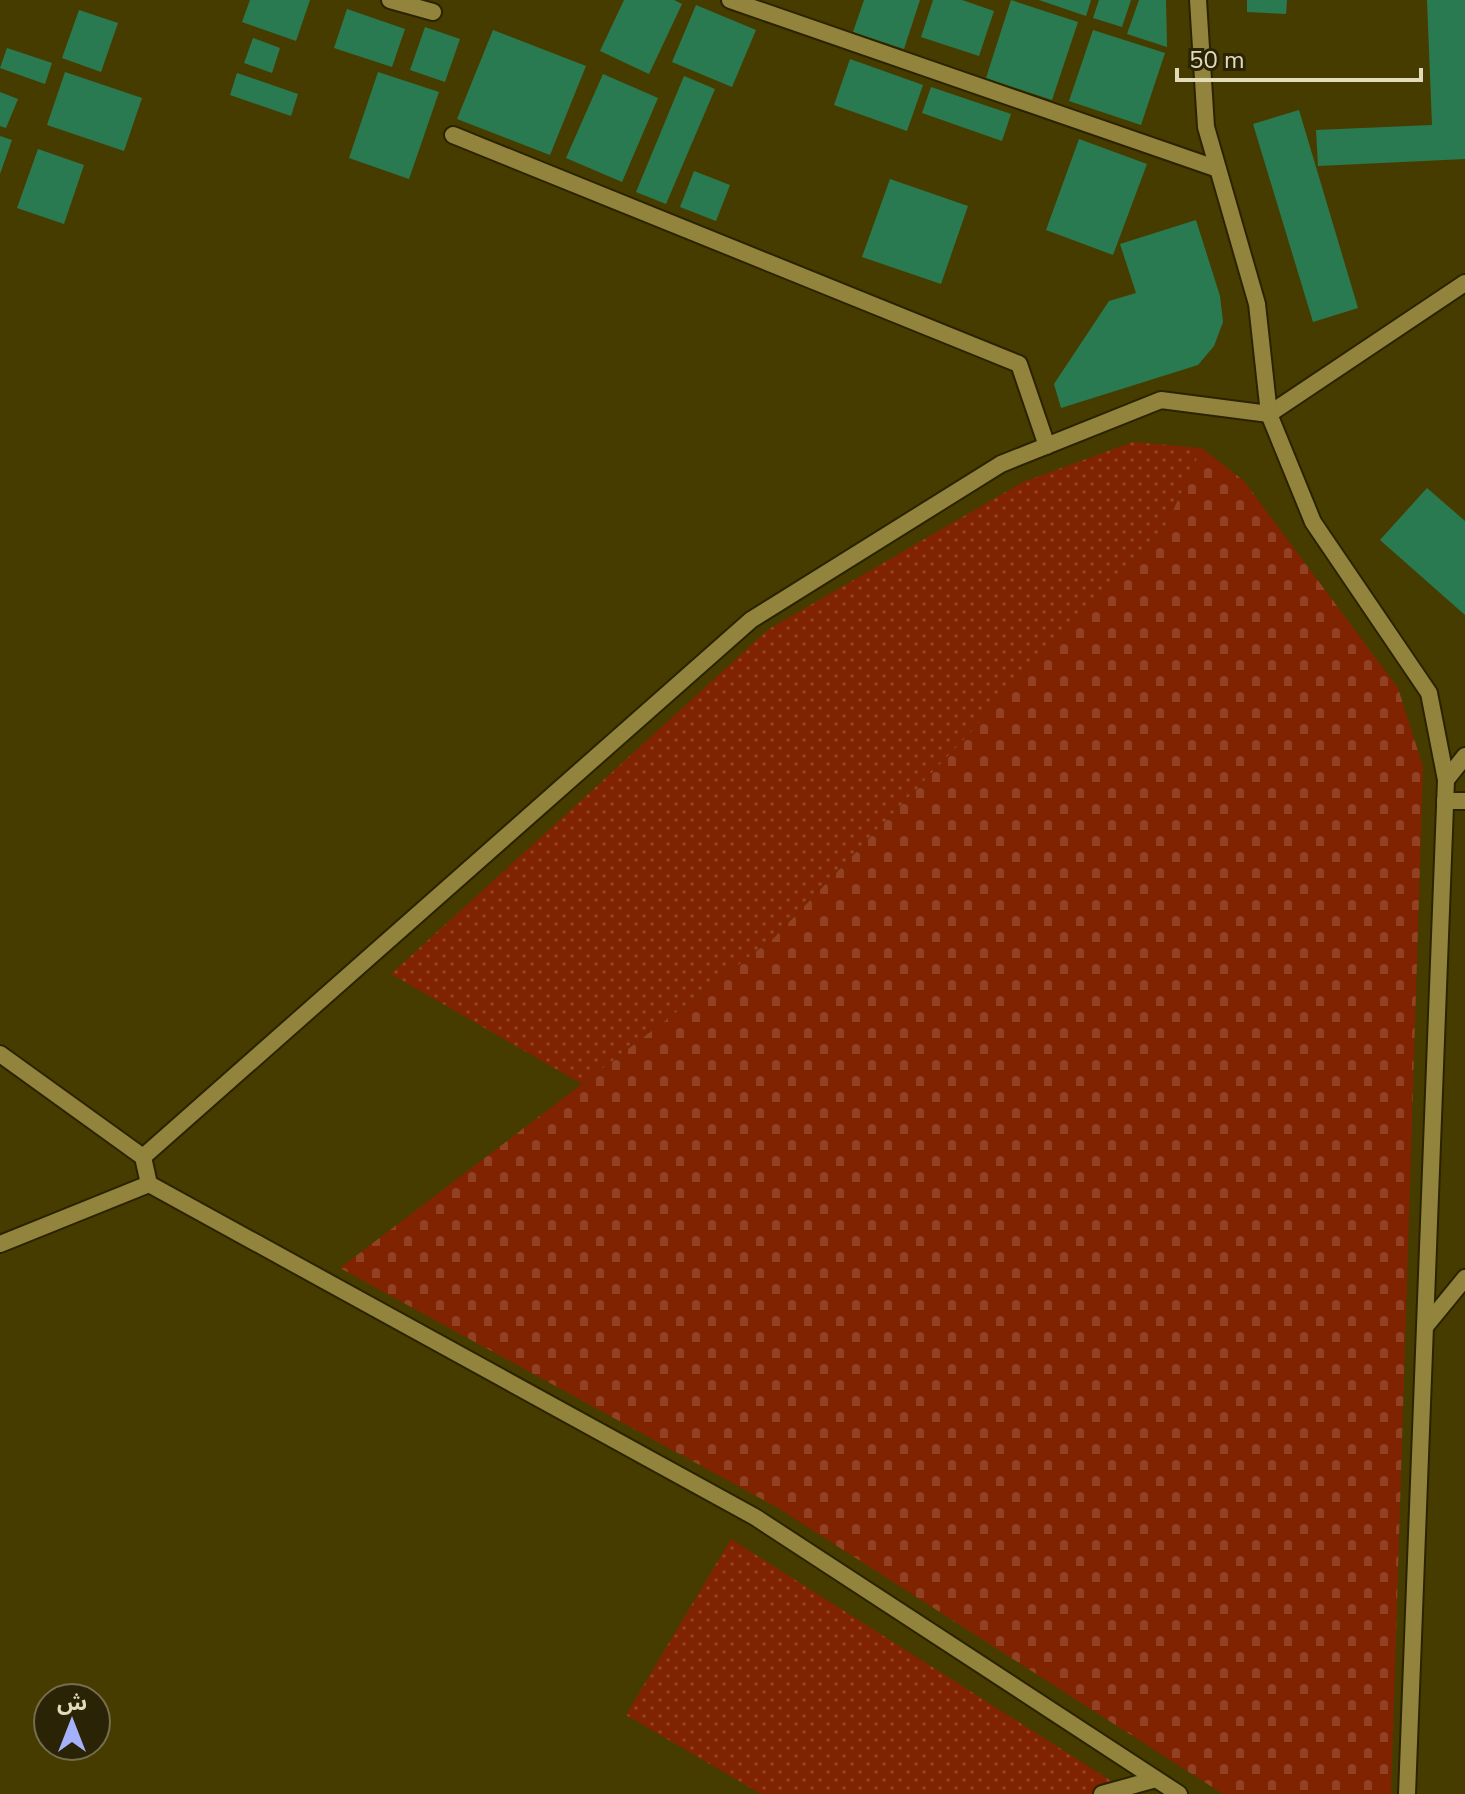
<svg xmlns="http://www.w3.org/2000/svg" width="1465" height="1794" font-family="'Nunito Sans','Noto Sans Arabic',sans-serif">
	<style>
		.grass { fill: url(#grass-dots) }
		.cemetery { fill: url(#cemetery-stones) }
		.building { fill: #2a7a51 }
		.lines { fill: none; stroke-linecap: round; stroke-linejoin: round }
		.minor-casing { stroke: #2b2300; stroke-width: 20 }
		.tertiary-casing { stroke: #2b2300; stroke-width: 20 }
		.minor { stroke: #92833d; stroke-width: 16 }
		.tertiary { stroke: #92833d; stroke-width: 16 }
	</style>
	<defs>
		<pattern id="grass-dots" width="8" height="8" patternUnits="userSpaceOnUse" patternTransform="scale(2)"><rect width="8" height="8" fill="#802300"/><path d="M2 2h.1M6 6h.1" fill="none" stroke="#924223" stroke-width="1.8" stroke-linecap="round"/></pattern>
		<pattern id="cemetery-stones" width="16" height="16" patternUnits="userSpaceOnUse" patternTransform="scale(2)"><rect width="16" height="16" fill="#802300"/><path d="M2 7V4a2 2 0 0 1 4 0v3zM10 15v-3a2 2 0 0 1 4 0v3z" fill="#924223"/></pattern>
	</defs>
	<rect width="100%" height="100%" fill="#473c00"/>
	<path class="grass" d="M1133 442 1202 448 1164 530 774 938 582 1084 391 974 769 629 1023 482Z
		M731 1539 1132 1794H761L626 1715Z"/>
	<path class="cemetery" d="M1202 448 1244 481 1398 688 1423 767 1391 1794H1223L778 1508 340 1268 774 938 1164 530Z"/>
	<path class="building" d="M250 0H310L296 41 242 22Z
		M624 0H674L682 4 649 74 600 51Z
		M864 0H920L904 49 853 32Z
		M933 0H962L994 11 979 56 921 37Z
		M1011 0 1078 22 1052 100 986 78Z
		M1039 0H1091L1086 16Z
		M1099 0H1131L1122 27 1093 18Z
		M1139 0H1166L1167 47 1127 34Z
		M1247 0H1287L1286 14 1247 12Z
		M1427 0H1465V159L1318 166 1316 130 1432 125Z
		M696 5 756 30 732 87 672 62Z
		M347 9 405 29 392 67 334 48Z
		M79 10 118 23 101 72 62 58Z
		M425 27 460 39 445 82 410 70Z
		M493 30 586 66 550 155 457 119Z
		M1093 30 1165 53 1141 125 1069 101Z
		M253 38 280 48 272 73 244 63Z
		M7 48 52 63 45 84 0 68Z
		M850 59 923 85 907 131 834 105Z
		M65 72 142 98 124 151 47 125Z
		M378 72 439 92 409 179 349 158Z
		M237 73 298 94 291 116 230 95Z
		M603 74 658 98 622 182 566 158Z
		M684 76 715 89 666 204 636 192Z
		M931 87 1011 114 1002 141 922 113Z
		M0 92 18 99 6 128 0 126Z
		M1299 110 1358 308 1313 322 1253 124Z
		M0 136 12 140 0 174Z
		M1079 139 1147 164 1113 255 1046 230Z
		M38 149 84 165 64 224 17 208Z
		M694 171 730 185 716 221 680 207Z
		M890 179 968 206 941 284 862 257Z
		M1196 220 1220 296 1223 322 1214 346 1198 365 1061 408 1054 384 1109 301 1136 293 1120 244Z
		M1427 488 1465 521V615L1380 540Z"/>
	<g class="lines">
		<defs>
			<path id="minor" d="M390 0 433 12
				M730 0 1218 169
				M453 135 1019 364 1047 446
				M1446 780 1465 756
				M1445 801H1465
				M0 1054 143 1157
				M149 1184 143 1157 751 620 1001 464 1161 400 1269 414 1465 283
				M0 1244 149 1184 755 1517 1179 1794
				M1425 1327 1465 1278
				M1102 1794 1156 1779"/>
			<path id="tertiary" d="M1198 0 1206 127 1257 304 1269 414 1313 522 1429 693 1446 780 1407 1794"/>
		</defs>
		<use href="#minor" class="minor-casing"/>
		<use href="#tertiary" class="tertiary-casing"/>
		<use href="#minor" class="minor"/>
		<use href="#tertiary" class="tertiary"/>
	</g>
	<g transform="translate(72 1722)"><circle r="38" fill="#2a2306" stroke="#746d4e" stroke-width="2"/>
	<path d="M0-6L14 30L0 20L-14 30Z" fill="#a6b1fc"/>
	<text y="-12" font-size="22" font-weight="bold" text-anchor="middle" fill="#e2dbb9">ش</text>
	</g>
	<path d="M1177 68v12h244v-12" fill="none" stroke="#e2dbb9" stroke-width="4"/>
	<text x="1189" y="68" font-size="24" fill="#e2dbb9" stroke="#2a2306" stroke-width="6" paint-order="stroke">50 m</text>
</svg>
